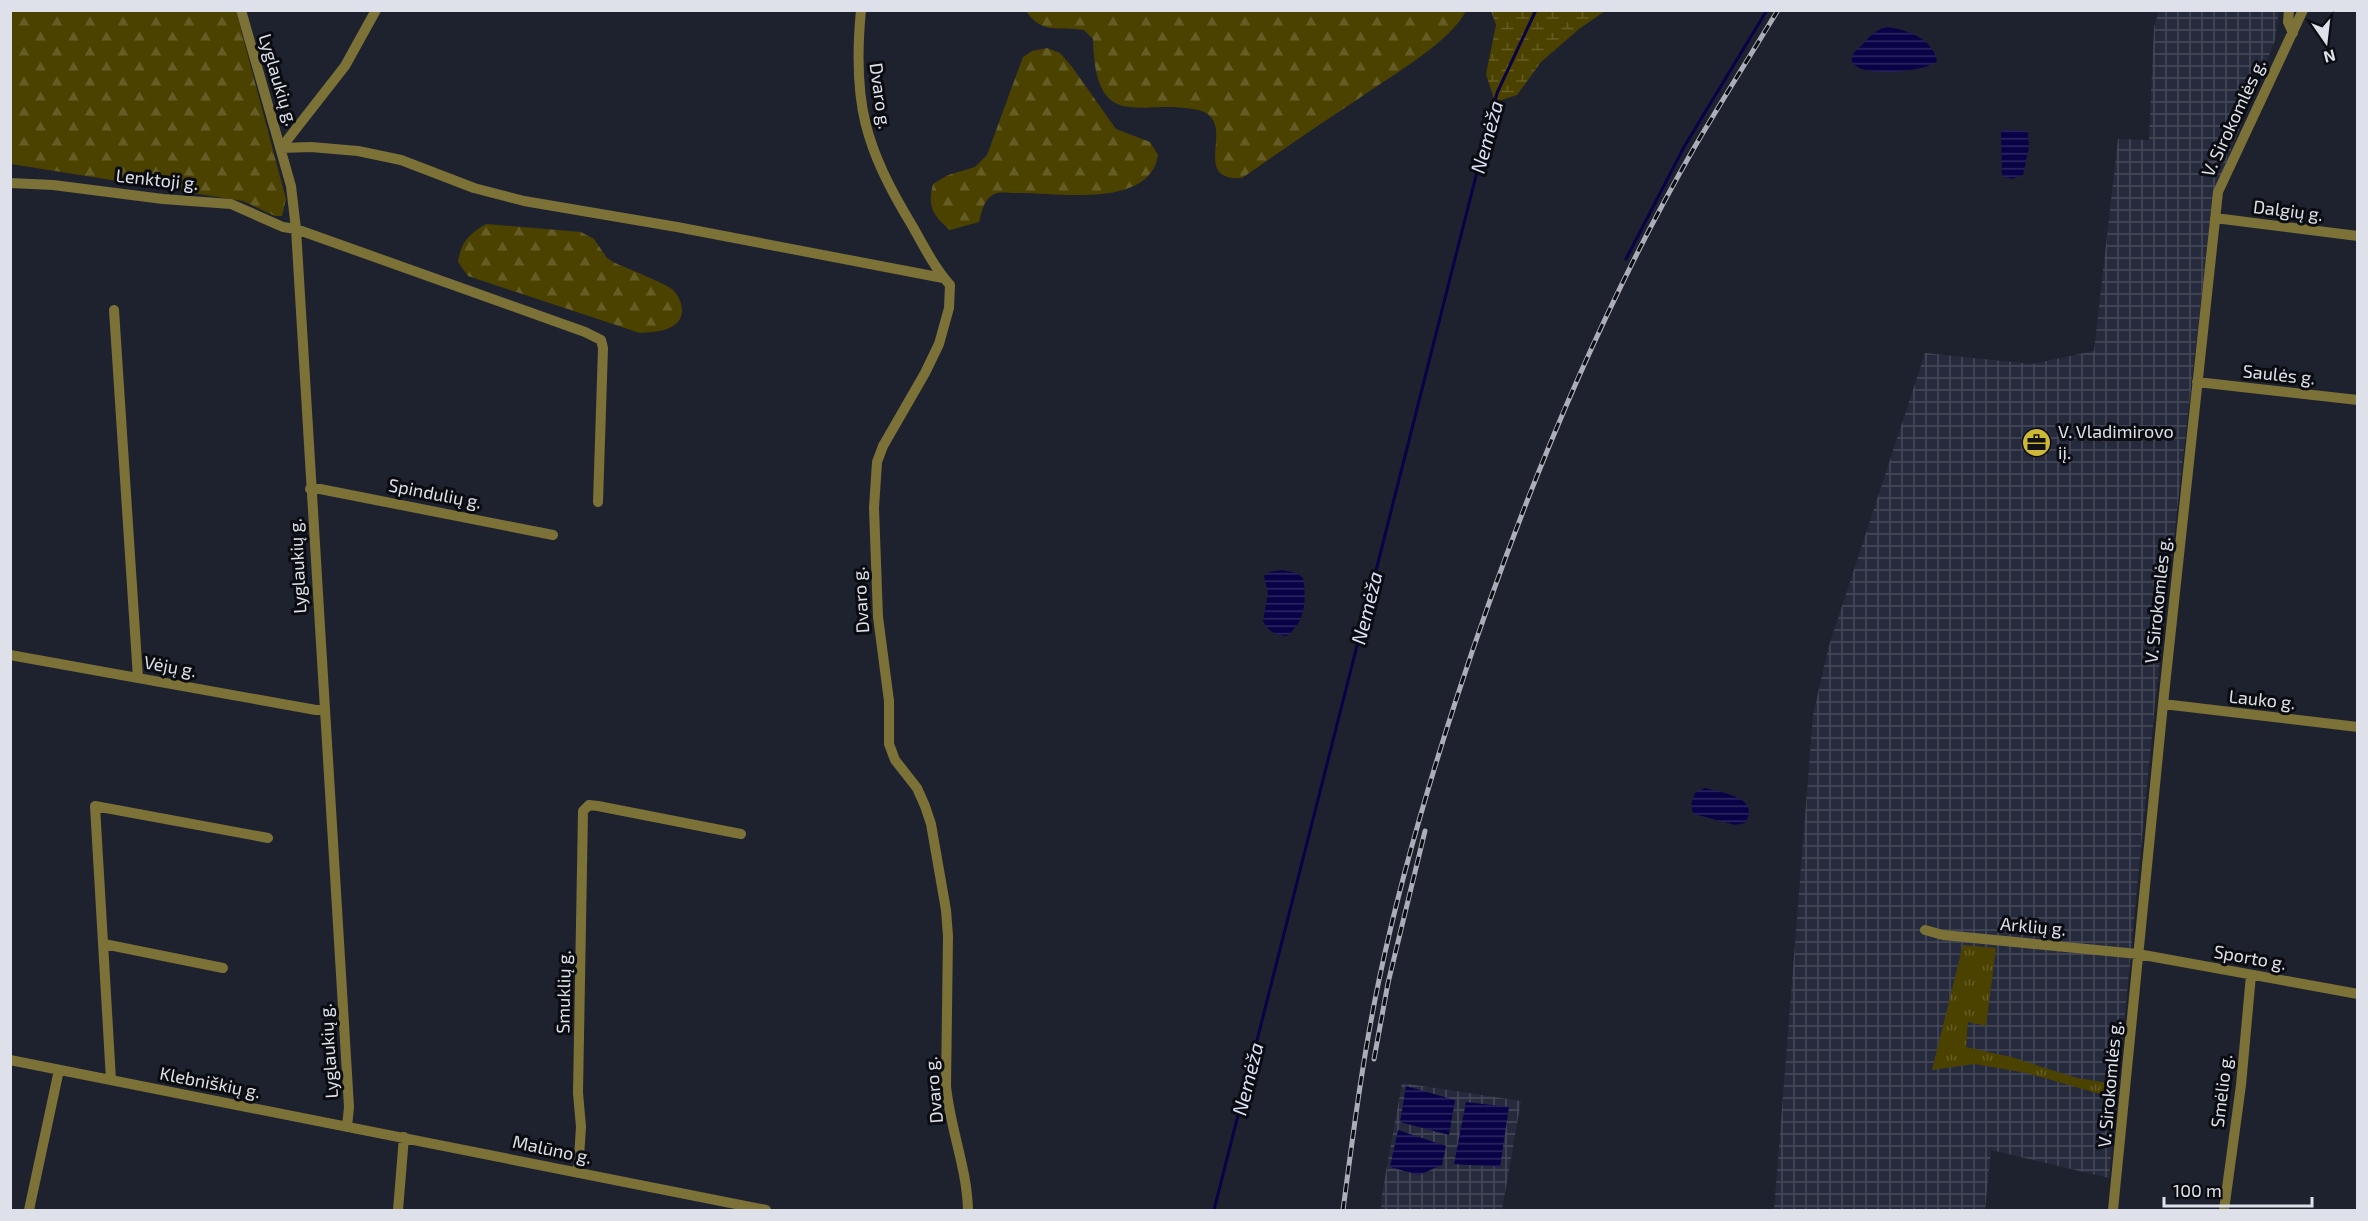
<svg xmlns="http://www.w3.org/2000/svg" width="2368" height="1221" font-family="'Exo 2',sans-serif">
	<style>
		.industrial { fill: url(#industrial-grid) }
		.grass { fill: url(#grass-tufts) }
		.forest { fill: url(#forest-firs) }
		.wetland { fill: url(#wetland-marsh) }
		.water { fill: url(#water-rules) }
		.lines { fill: none; stroke-linecap: round; stroke-linejoin: round }
		.stream { stroke: #0a0247; stroke-width: 3 }
		.minor { stroke: #7c7137; stroke-width: 10 }
		.rail-casing { stroke: #abaeb8; stroke-width: 5 }
		.rail { stroke: #0a0c11; stroke-width: 3; stroke-dasharray: 9; stroke-linecap: butt }
		.labels { text-anchor: middle; stroke-width: 6; stroke-linejoin: round; paint-order: stroke }
		.street-label { font-size: 18px; fill: #dee1e9; stroke: #0a0c11 }
		.poi-label { font-size: 18px; fill: #dee1e9; stroke: #0a0c11; text-anchor: start }
		.water-label { font-size: 20px; font-style: italic; fill: #dbe1f7; stroke: #0a0c11 }
	</style>
	<defs>
		<pattern id="industrial-grid" width="8" height="8" patternUnits="userSpaceOnUse" patternTransform="scale(1.5)"><rect width="8" height="8" fill="#262a3d"/><path d="M0 4h8M4 0v8" fill="none" stroke="#454959"/></pattern>
		<pattern id="grass-tufts" width="24" height="20" patternUnits="userSpaceOnUse" patternTransform="scale(1.5)"><rect width="24" height="20" fill="#4c4200"/><path d="M3 7l-1-3M5 7V3M7 7l1-3M15 17l-1-3M17 17v-4M19 17l1-3" fill="none" stroke="#655d25"/></pattern>
		<pattern id="forest-firs" width="22" height="20" patternUnits="userSpaceOnUse" patternTransform="scale(1.5)"><rect width="22" height="20" fill="#4c4200"/><path d="M5 1l3.5 6h-7zM16 11l3.5 6h-7z" fill="#655d25"/></pattern>
		<pattern id="wetland-marsh" width="20" height="14" patternUnits="userSpaceOnUse" patternTransform="scale(1.5)"><rect width="20" height="14" fill="#4c4200"/><path d="M1 5h8M5 5V1M11 12h8M15 12V8" fill="none" stroke="#655d25"/></pattern>
		<pattern id="water-rules" width="6" height="5" patternUnits="userSpaceOnUse" patternTransform="scale(1.5)"><rect width="6" height="5" fill="#0a0247"/><path d="M0 2.5h6" fill="none" stroke="#2d2762"/></pattern>
	</defs>
	<rect width="100%" height="100%" fill="#1e222f"/>
	<path class="industrial" d="M2159 11H2279L2275 40 2213 195 2155 704 2109 1178 1991 1150 1985 1210H1774L1813 715 1828 649 1925 353 2032 364 2094 351 2118 139 2149 140 2154 27Z
		M1402 1083 1521 1101 1502 1210H1381L1382 1194Z"/>
	<path class="grass" d="M1963 945 1996 948 1986 1026 1968 1022 1966 1047 2011 1057 2077 1078 2115 1084 2114 1098 2027 1073 1974 1064 1932 1070Z"/>
	<path class="forest" d="M10 11H236L286 199 282 216H275L243 201 11 164Z
		M1026 11H1466C1450 42 1394 74 1364 95 1323 122 1282 150 1242 178 1194 181 1229 134 1210 116 1203 109 1192 109 1184 108 1165 105 1141 110 1123 106 1095 99 1094 62 1093 39L1084 30C1059 26 1042 35 1026 11Z
		M1047 48 1060 53 1072 67 1116 129 1150 142 1158 155C1157 159 1156 165 1154 168 1132 207 1053 192 1016 193 1010 193 1002 192 997 193 984 197 982 211 979 222L950 230C933 215 927 207 933 184L948 175 975 167 987 155 1023 57 1032 51Z
		M486 224 581 232 594 239 607 258 613 262C626 268 665 283 673 290 679 296 682 304 682 312 680 331 655 332 640 333L468 276 458 262C461 242 469 234 486 224Z"/>
	<path class="wetland" d="M1491 11V10L1605 11 1579 29 1541 62 1517 95 1495 102 1486 74 1496 25Z"/>
	<path class="water" d="M1888 27C1908 30 1933 39 1937 61 1927 72 1857 79 1852 61 1850 54 1858 49 1862 45 1870 36 1875 29 1888 27Z
		M2004 130 2025 131 2028 133 2029 147 2023 175 2012 179 2002 176 2001 132Z
		M1282 570 1297 573 1303 578C1307 600 1305 622 1287 636 1275 635 1269 632 1263 621L1268 593 1264 576 1269 572Z
		M1705 788C1723 793 1761 797 1745 823L1735 825 1694 814C1689 806 1692 799 1696 792Z
		M1406 1086 1455 1100 1449 1135 1400 1122Z
		M1466 1102 1509 1107 1500 1167 1454 1164Z
		M1398 1130 1446 1146 1442 1165 1419 1175 1390 1167Z"/>
	<g class="lines">
		<path class="stream" d="M1626 259 1684 147 1767 10
			M1214 1210 1497 93 1536 10"/>
		<path class="minor" d="M241 10 291 186 296 229 349 1107 347 1127
			M861 10C852 103 865 148 913 227 924 247 935 268 950 285L949 308 939 344 925 373 883 446 877 462 874 508 878 617 889 701V744L895 760 917 788 925 806 931 824 946 910 948 936 946 1086C950 1128 967 1168 968 1210
			M2289 10 2288 22 2293 33
			M281 148 311 147 358 151 401 160 474 188 524 201 677 227 943 278
			M281 148 345 66 376 10
			M10 183 53 185 163 199 231 204 283 227 296 229 585 332 601 340 603 348 598 502
			M2215 218 2358 236
			M114 310 138 678
			M2197 382 2358 400
			M310 489H320L553 535
			M10 655 316 710H324
			M2163 704 2358 727
			M1925 930 1943 935 2138 954 2358 994
			M104 944 223 968
			M10 1060 766 1210
			M111 1080 95 806 268 838
			M578 1172 581 1127 578 1093 583 811 589 805 598 806 741 834
			M29 1210 59 1070
			M398 1210 404 1137
			M2113 1210 2163 704 2218 192 2303 10
			M2224 1210 2241 1085 2251 975"/>
		<defs>
			<path id="rail" d="M1374 1059 1388 983 1425 831
				M1343 1210C1353 1134 1363 1056 1379 980 1399 885 1426 792 1456 700 1518 510 1594 322 1694 148 1721 102 1750 56 1778 10"/>
		</defs>
		<use href="#rail" class="rail-casing"/>
		<use href="#rail" class="rail"/>
	</g>
	<defs>
		<symbol id="office-disc" viewBox="-11 -11 22 22"><circle r="9.5" fill="#ceb837" stroke="#0a0c11"/><path d="M-6-3h4V-5.5h4V-3h4V5H-6ZM-1-4.5V-3h2v-1.5ZM-6 0V1H6V0Z" fill="#111"/></symbol>
	</defs>
	<g fill-rule="evenodd">
		<use href="#office-disc" x="2020" y="426" width="33" height="33"/>
	</g>
	<g class="labels">
		<g class="street-label">
			<text transform="translate(278 80) rotate(73)" y="6">Lyglaukių g.</text>
			<text transform="translate(880 96) rotate(82)" y="6">Dvaro g.</text>
			<text transform="translate(2234 118) rotate(-65)" y="6">V. Sirokomlės g.</text>
			<text transform="translate(157 180) rotate(6)" y="6">Lenktoji g.</text>
			<text transform="translate(2288 211) rotate(7)" y="6">Dalgių g.</text>
			<text transform="translate(2279 375) rotate(6)" y="6">Saulės g.</text>
			<text transform="translate(435 494) rotate(11)" y="6">Spindulių g.</text>
			<text transform="translate(298 566) rotate(-93)" y="6">Lyglaukių g.</text>
			<text transform="translate(861 600) rotate(-94)" y="6">Dvaro g.</text>
			<text transform="translate(2158 600) rotate(-84)" y="6">V. Sirokomlės g.</text>
			<text transform="translate(170 667) rotate(10)" y="6">Vėjų g.</text>
			<text transform="translate(2262 700) rotate(6)" y="6">Lauko g.</text>
			<text transform="translate(2033 927) rotate(5)" y="6">Arklių g.</text>
			<text transform="translate(2250 958) rotate(10)" y="6">Sporto g.</text>
			<text transform="translate(564 992) rotate(-89)" y="6">Smuklių g.</text>
			<text transform="translate(329 1051) rotate(-94)" y="6">Lyglaukių g.</text>
			<text transform="translate(210 1083) rotate(11)" y="6">Klebniškių g.</text>
			<text transform="translate(2110 1084) rotate(-85)" y="6">V. Sirokomlės g.</text>
			<text transform="translate(934 1090) rotate(-95)" y="6">Dvaro g.</text>
			<text transform="translate(2222 1091) rotate(-83)" y="6">Smėlio g.</text>
			<text transform="translate(552 1150) rotate(12)" y="6">Malūno g.</text>
		</g>
		<g class="poi-label">
			<text x="2058" y="438">V. Vladimirovo<tspan x="2058" dy="21">iį.</tspan></text>
		</g>
		<g class="water-label">
			<text transform="translate(1487 137) rotate(-75)" y="7">Nemėža</text>
			<text transform="translate(1367 608) rotate(-76)" y="7">Nemėža</text>
			<text transform="translate(1248 1079) rotate(-76)" y="7">Nemėža</text>
		</g>
	</g>
	<rect width="2368" height="1221" fill="none" stroke="#dee1e9" stroke-width="24"/>
	<g transform="translate(2326 42) rotate(166)" stroke="#0a0c11" stroke-width="4.5" paint-order="stroke">
	<path d="M0-4.5L10 22L0 15L-10 22Z" fill="#dee1e9"/>
	<text y="-9" font-size="16" font-weight="bold" text-anchor="middle" fill="#dee1e9">N</text>
	</g>
	<path d="M2164 1197v9h148v-9" fill="none" stroke="#dee1e9" stroke-width="3"/>
	<text x="2173" y="1197" font-size="18" fill="#dee1e9" stroke="#0a0c11" stroke-width="4.5" paint-order="stroke">100 m</text>
</svg>
